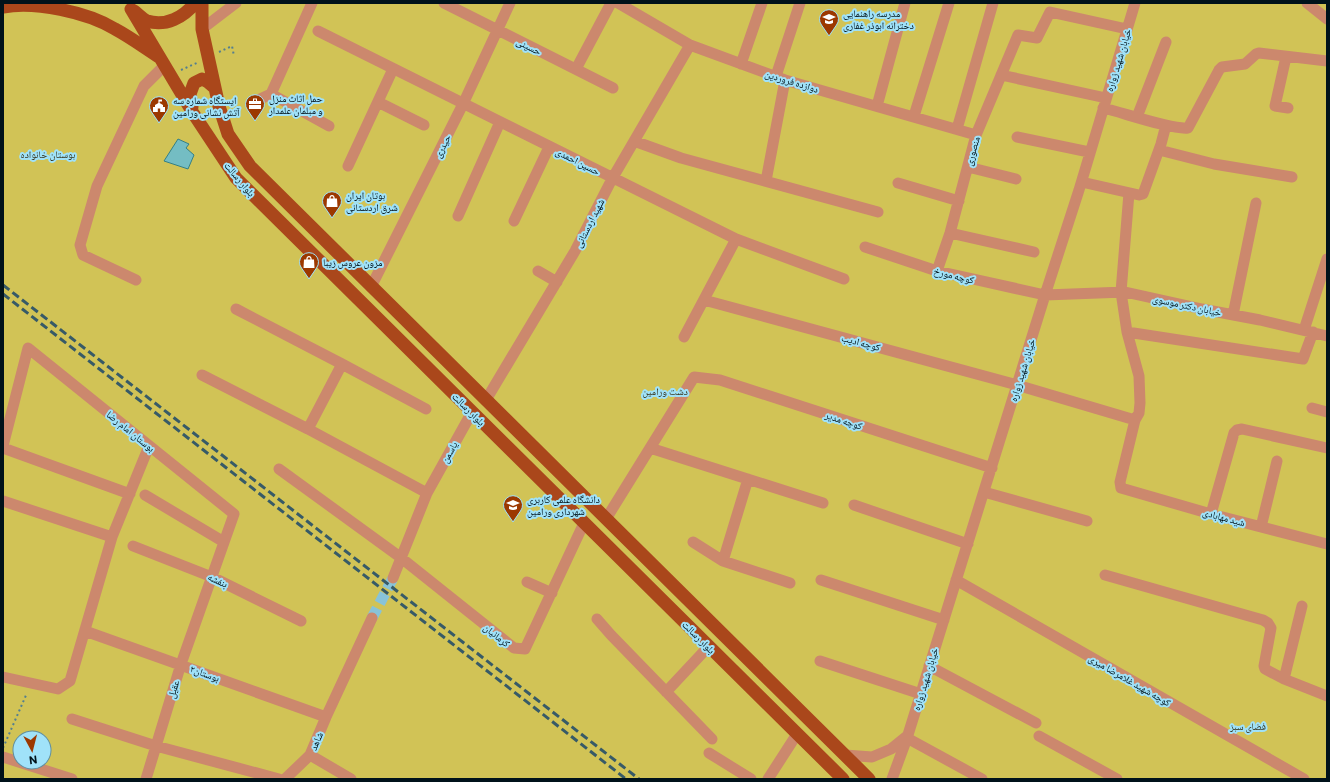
<svg xmlns="http://www.w3.org/2000/svg" width="1330" height="782" font-family="Commissioner,'Noto Naskh Arabic',sans-serif">
	<style>
		.green { fill: #d1c356; fill-rule: evenodd }
		.building { fill: #74bdc3; stroke: #358085 }
		.lines { fill: none; stroke-linecap: round; stroke-linejoin: round }
		.minor-tunnel { stroke: #88c3d8; stroke-width: 11; stroke-dasharray: 11 5.5; stroke-linecap: butt }
		.path { stroke: #547f8f; stroke-width: 2; stroke-dasharray: 2 3; stroke-linecap: butt }
		.minor { stroke: #cc886d; stroke-width: 11 }
		.major { stroke: #aa471b; stroke-width: 13 }
		.rail { stroke: #375a67; stroke-width: 3; stroke-dasharray: 8 4; stroke-linecap: butt }
		.labels { text-anchor: middle; stroke-width: 4; stroke-linejoin: round; paint-order: stroke }
		.poi-label { font-size: 10px; fill: #00121a; stroke: #a0e2f9; text-anchor: start }
		.street-label { font-size: 10px; fill: #00121a; stroke: #a0e2f9 }
		.park-label { font-size: 10px; fill: #37351f; stroke: #a0e2f9 }
	</style>
	<rect width="100%" height="100%" fill="#a0e2f9"/>
	<path class="green" d="M3 3H1327V779H3ZM20 738H44V762H20Z"/>
	<path class="building" d="M178 139 189 144 186 148 194 155 188 169 164 161Z"/>
	<g class="lines">
		<path class="minor-tunnel" d="M372 618 393 578"/>
		<path class="path" d="M153 3H161
			M219 52 232 46 234 56
			M181 70 199 62
			M3 748 27 693"/>
		<path class="minor" d="M444 3 613 88
			M618 3 690 45 785 80 976 135
			M1307 3 1327 19
			M202 29 236 3
			M318 31 736 239 844 279
			M1286 57 1275 106 1288 108
			M741 64 762 3
			M576 69 611 3
			M1001 75 1106 98
			M776 76 800 3
			M271 94 312 3
			M258 100 271 94 329 126
			M378 102 424 125
			M877 106 905 3
			M1103 108C1121 112 1172 130 1188 128L1219 70 1222 67 1245 64 1256 54 1259 53 1327 61
			M914 116 949 3
			M1137 117 1166 42
			M957 129 993 3
			M1017 137 1089 152
			M634 141 681 158 878 212
			M1159 150 1214 164 1292 177
			M348 166 393 69
			M968 167 1016 179
			M766 181 785 80
			M898 183 959 201
			M1086 183 1139 195 1143 194 1161 144 1166 125
			M1129 193 1121 292 1127 332 1139 376 1140 403 1139 413 1135 420 1120 482 1121 488 1211 514 1327 544
			M458 216 500 122
			M514 221 549 147
			M950 233 1034 252
			M865 247 937 271 1045 295 1125 292 1202 309 1260 320 1327 336
			M538 271 557 282
			M937 271 950 233 976 135 1018 35 1037 38 1050 12 1127 29
			M136 280 83 255 80 245 97 186 144 86 165 65
			M371 287 463 104 510 3
			M704 300 1017 385 1135 420
			M236 309 342 364 426 409
			M1233 315 1256 203
			M1304 330 1327 259
			M1127 332 1303 359 1313 332
			M684 337 736 239
			M202 375 308 429 427 493
			M486 400 575 251 612 179 690 45
			M1312 408 1327 412
			M308 429 342 364
			M3 446 28 348 234 514 181 664 146 779
			M3 448 130 494
			M650 448 823 503
			M279 469 400 557 514 648 525 649 584 523
			M984 492 1087 521
			M145 495 224 542
			M3 501 112 537
			M854 505 968 544
			M1211 514 1234 433 1237 430 1242 429 1327 448
			M606 519 694 377 720 380 992 468
			M1261 527 1277 461
			M693 542 723 561 790 583
			M133 546 212 577 301 621
			M723 561 748 479
			M1105 575 1263 620 1268 623 1271 628 1264 666 1265 669 1284 679 1327 696
			M393 578 427 493 472 412
			M821 580 944 620
			M956 580 1304 779
			M527 582 552 593
			M597 619 611 635 712 739
			M85 631 326 717
			M820 661 921 694
			M929 666 1036 723
			M3 677 58 689 70 681 112 537 149 446
			M1284 679 1302 606
			M666 692 709 646
			M72 719 156 746 279 779
			M1039 736 1117 779
			M907 738 982 779
			M709 753 751 779
			M310 755 351 779
			M845 755 872 757 891 749 907 736
			M3 757 72 779
			M285 779 310 755 326 717 372 618
			M768 779 797 734
			M892 779 907 738 1045 295 1079 190 1135 3"/>
		<path class="major" d="M202 3V29L219 106 228 134 250 166 869 779
			M3 7C35 1 87 12 115 29 130 37 145 48 159 57
			M131 9 193 113 236 178 843 779
			M134 11C138 14 143 19 147 21 166 27 184 17 195 3
			M192 107 190 94 194 83 202 79 208 82 215 88"/>
		<path class="rail" d="M3 285 639 779
			M3 294 626 779"/>
	</g>
	<defs>
		<symbol id="school-pin" viewBox="-11 -11 22 30"><path d="M0 17L-7.5 6A9.5 9.5 0 1 1 7.5 6Z" fill="#9c3800" stroke="#a0e2f9"/><path d="M0-5L7-2L0 1L-7-2ZM-4 1L0 2.5L4 1V4Q0 6-4 4Z" fill="#fff"/></symbol>
		<symbol id="office-pin" viewBox="-11 -11 22 30"><path d="M0 17L-7.5 6A9.5 9.5 0 1 1 7.5 6Z" fill="#9c3800" stroke="#a0e2f9"/><path d="M-6-3h4V-5.5h4V-3h4V5H-6ZM-1-4.5V-3h2v-1.5ZM-6 0V1H6V0Z" fill="#fff"/></symbol>
		<symbol id="civic-pin" viewBox="-11 -11 22 30"><path d="M0 17L-7.5 6A9.5 9.5 0 1 1 7.5 6Z" fill="#9c3800" stroke="#a0e2f9"/><path d="M-.6-6.5H3V-4.5H.6V-3L4-1V1h2V6H-6V1h2V-1L-.6-3ZM-1.2 2.5V6h2.4V2.5Z" fill="#fff"/></symbol>
		<symbol id="shop-pin" viewBox="-11 -11 22 30"><path d="M0 17L-7.5 6A9.5 9.5 0 1 1 7.5 6Z" fill="#9c3800" stroke="#a0e2f9"/><path d="M-5-2.5h2.3a2.7 3.5 0 0 1 5.4 0H5L5.5 6h-11ZM-1.5-2.5h3a1.5 2.3 0 0 0-3 0Z" fill="#fff"/></symbol>
		<symbol id="university-pin" viewBox="-11 -11 22 30"><path d="M0 17L-7.5 6A9.5 9.5 0 1 1 7.5 6Z" fill="#9c3800" stroke="#a0e2f9"/><path d="M0-5L7-2L0 1L-7-2ZM-4 1L0 2.5L4 1V4Q0 6-4 4Z" fill="#fff"/></symbol>
	</defs>
	<g fill-rule="evenodd">
		<use href="#school-pin" x="818" y="8" width="22" height="30"/>
		<use href="#office-pin" x="244" y="93" width="22" height="30"/>
		<use href="#civic-pin" x="148" y="95" width="22" height="30"/>
		<use href="#shop-pin" x="321" y="190" width="22" height="30"/>
		<use href="#shop-pin" x="298" y="251" width="22" height="30"/>
		<use href="#university-pin" x="502" y="494" width="22" height="30"/>
	</g>
	<g class="labels">
		<g class="poi-label">
			<text x="843" y="17">مدرسه راهنمایی<tspan x="843" dy="12">دخترانه ابوذر غفاری</tspan></text>
			<text x="269" y="102">حمل اثاث منزل<tspan x="269" dy="12">و مبلمان علمدار</tspan></text>
			<text x="173" y="104">ایستگاه شماره سه<tspan x="173" dy="12">آتش نشانی ورامین</tspan></text>
			<text x="346" y="199">بوتان ایران<tspan x="346" dy="12">شرق اردستانی</tspan></text>
			<text x="323" y="266">مزون عروس زیبا</text>
			<text x="527" y="503">دانشگاه علمی کاربری<tspan x="527" dy="12">شهرداری ورامین</tspan></text>
		</g>
		<g class="street-label">
			<text transform="translate(529 46) rotate(26)" y="4">حسینی</text>
			<text transform="translate(1118 60) rotate(-73)" y="4">خیابان شهید زواره</text>
			<text transform="translate(792 81) rotate(17)" y="4">دوازده فروردین</text>
			<text transform="translate(442 146) rotate(-63)" y="4">حیدری</text>
			<text transform="translate(972 151) rotate(-74)" y="4">منصوری</text>
			<text transform="translate(578 161) rotate(27)" y="4">حسین احمدی</text>
			<text transform="translate(240 179) rotate(50)" y="4">بلوار رسالت</text>
			<text transform="translate(589 223) rotate(-63)" y="4">شهید اردستانی</text>
			<text transform="translate(954 275) rotate(14)" y="4">کوچه مورخ</text>
			<text transform="translate(1187 305) rotate(12)" y="4">خیابان دکتر موسوی</text>
			<text transform="translate(861 342) rotate(15)" y="4">کوچه ادیب</text>
			<text transform="translate(1022 370) rotate(-73)" y="4">خیابان شهید زواره</text>
			<text transform="translate(469 409) rotate(45)" y="4">بلوار رسالت</text>
			<text transform="translate(844 420) rotate(18)" y="4">کوچه مدیر</text>
			<text transform="translate(131 431) rotate(39)" y="4">بوستان امام رضا</text>
			<text transform="translate(449 452) rotate(-61)" y="4">یاسمن</text>
			<text transform="translate(1224 517) rotate(15)" y="4">شید مهابادی</text>
			<text transform="translate(218 580) rotate(25)" y="4">بنفشه</text>
			<text transform="translate(497 635) rotate(39)" y="4">کرمانیان</text>
			<text transform="translate(699 637) rotate(45)" y="4">بلوار رسالت</text>
			<text transform="translate(205 673) rotate(20)" y="4">بوستان۲</text>
			<text transform="translate(925 679) rotate(-73)" y="4">خیابان شهید زواره</text>
			<text transform="translate(1130 680) rotate(30)" y="4">کوچه شهید غلامرضا میری</text>
			<text transform="translate(173 689) rotate(-73)" y="4">عقیل</text>
			<text transform="translate(316 741) rotate(-67)" y="4">شاهد</text>
		</g>
		<g class="park-label">
			<text x="48" y="158">بوستان خانواده</text>
			<text x="665" y="395">دشت ورامین</text>
			<text x="1248" y="730">فضای سبز</text>
		</g>
	</g>
	<rect width="1330" height="782" fill="none" stroke="#00121a" stroke-width="8"/>
	<g transform="translate(32 750) rotate(173)"><circle r="19" fill="#a0e2f9" stroke="#608fa0"/>
	<path d="M0-3L7 15L0 10L-7 15Z" fill="#9c3800"/>
	<text y="-6" font-size="11" font-weight="bold" text-anchor="middle" fill="#00121a">N</text>
	</g>
</svg>
